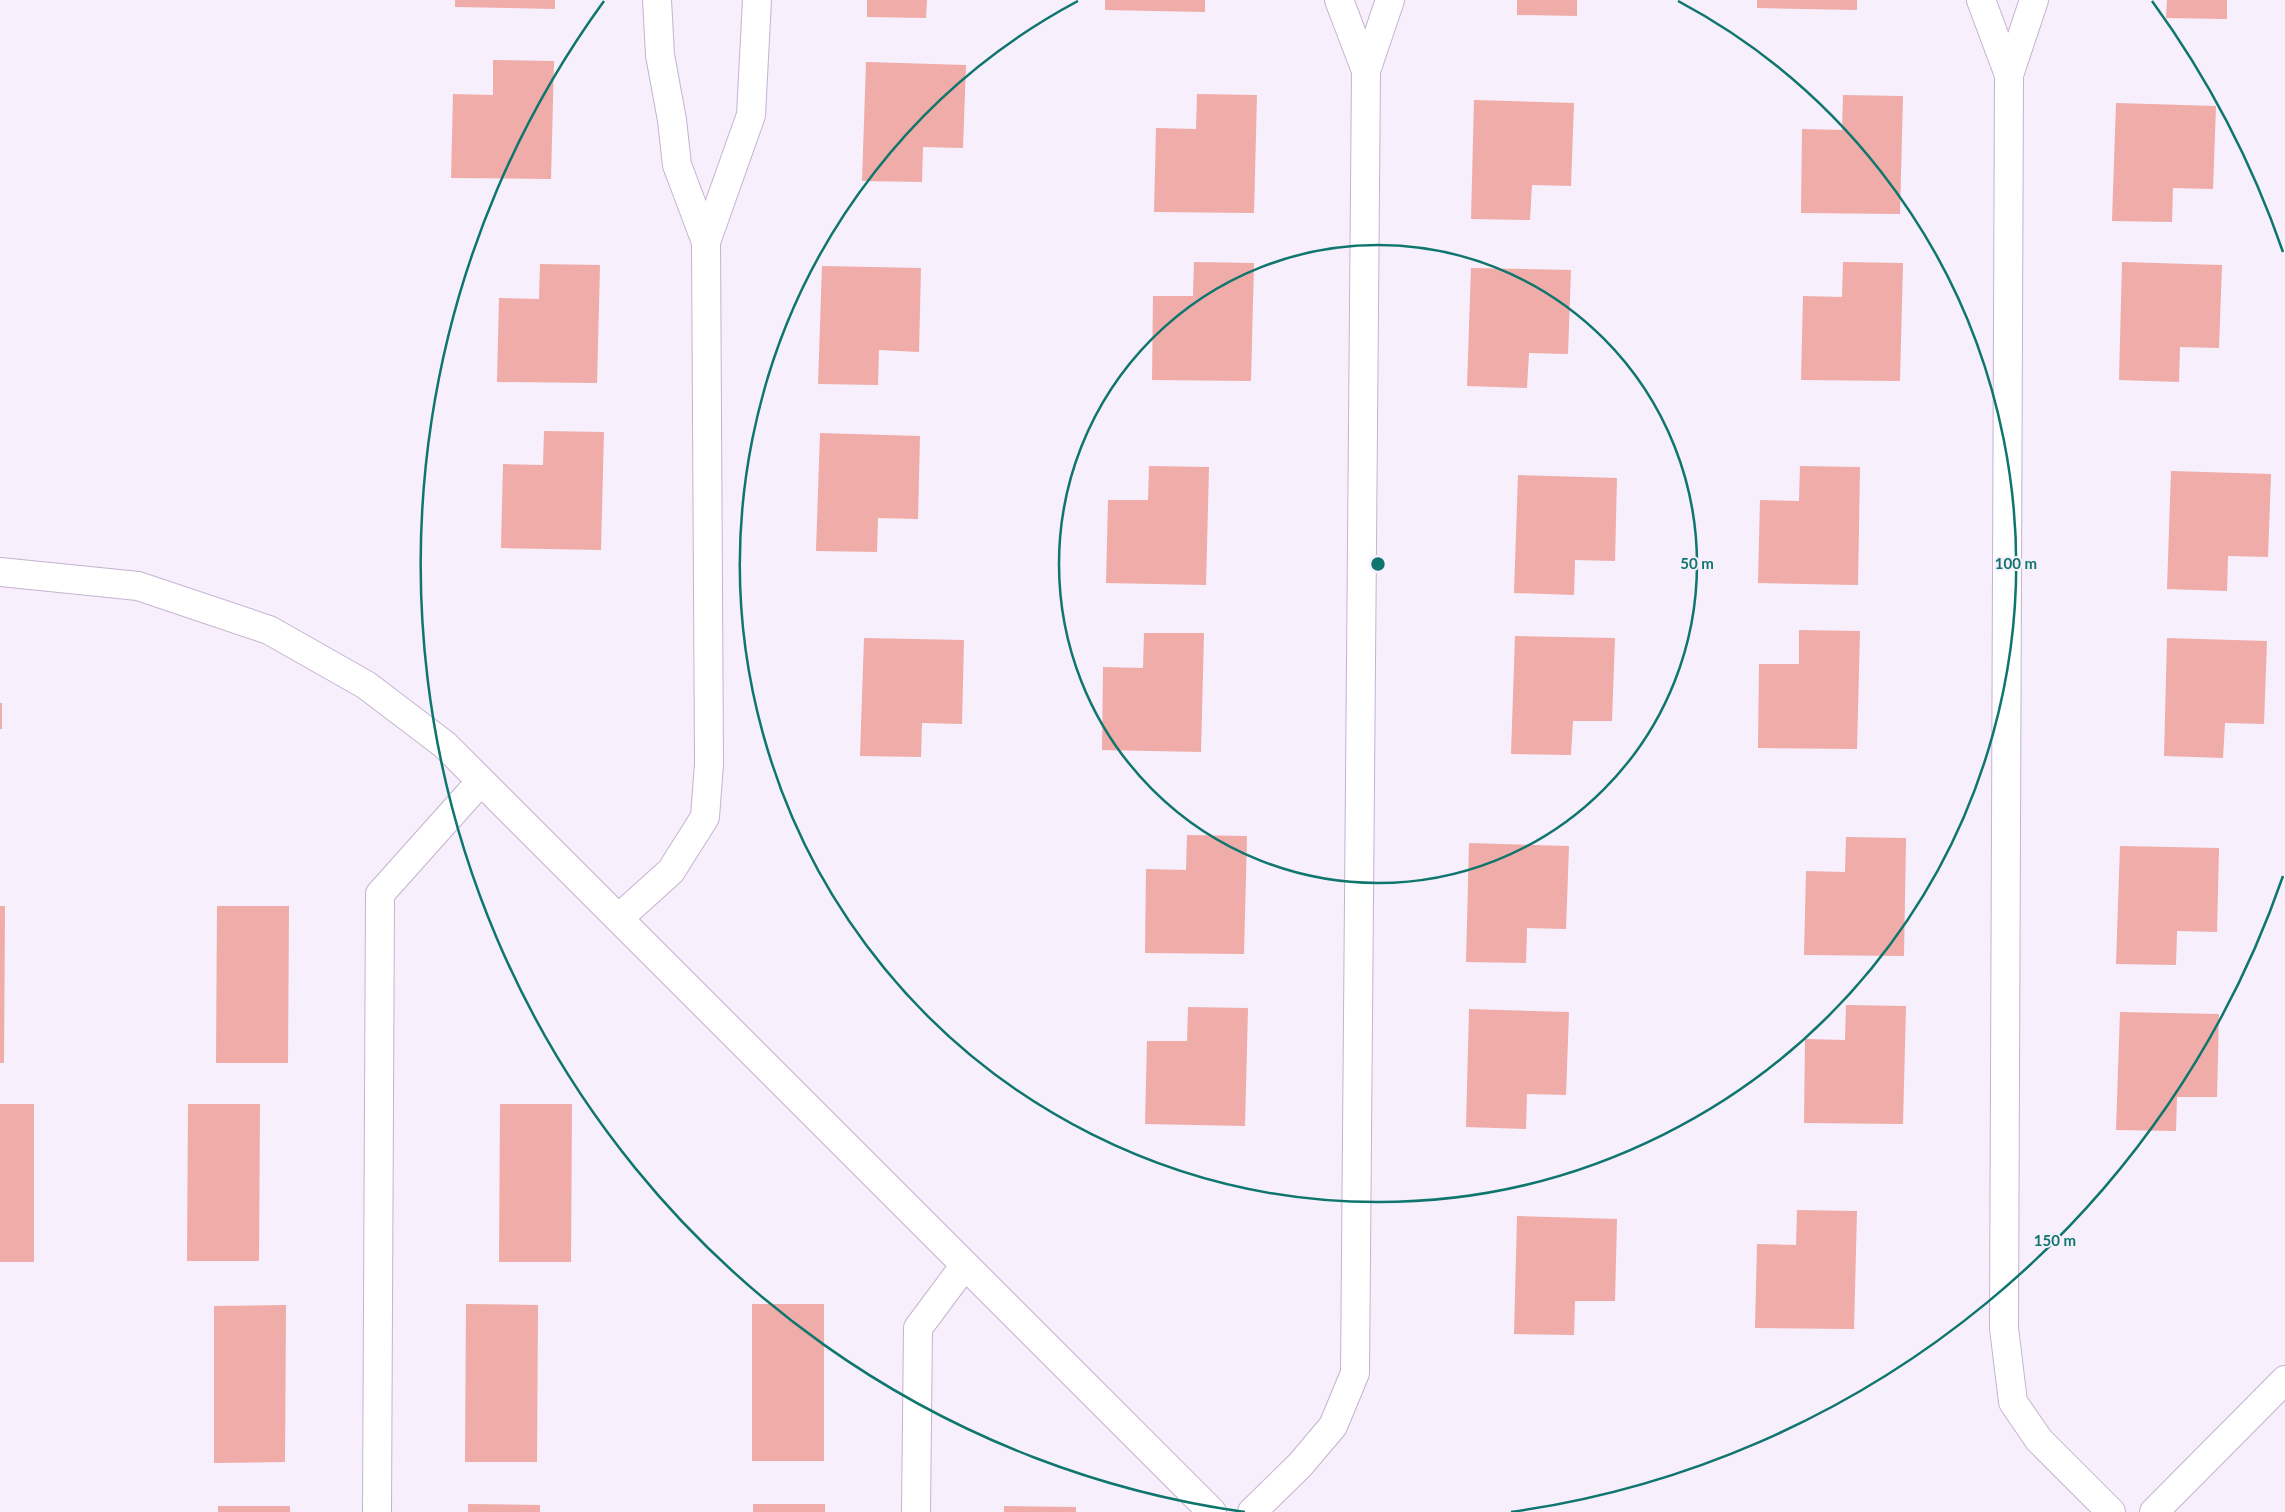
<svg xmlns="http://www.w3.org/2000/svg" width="2285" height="1512" font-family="Lato,sans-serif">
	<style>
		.building { fill: #efaca8 }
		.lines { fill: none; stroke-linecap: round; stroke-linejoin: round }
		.minor-casing { stroke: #c6b2d1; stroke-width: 30 }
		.minor { stroke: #fff; stroke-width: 28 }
		.ring { fill: none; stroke: #0f766e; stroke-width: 2.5 }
		.centre { fill: #0f766e; stroke: #f7effc; stroke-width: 2.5 }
		.ring-label { font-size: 15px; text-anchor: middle; font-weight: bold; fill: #0f766e; stroke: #f7effc; stroke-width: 4; stroke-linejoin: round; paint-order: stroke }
	</style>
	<rect width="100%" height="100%" fill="#f7effc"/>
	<path class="building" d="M455 0H555V9L455 7Z
		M867 0H927L926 18 867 17Z
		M1105 0H1205V12L1105 10Z
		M1517 0H1577V16L1517 15Z
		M1757 0H1857V10L1757 8Z
		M2167 0H2227V19L2166 18Z
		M493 60 554 61 551 179 451 178 453 94 493 95Z
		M866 62 966 65 963 148 923 147 922 182 862 181Z
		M1197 94 1257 95 1254 213 1154 212 1156 128 1196 129Z
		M1843 95 1903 96 1900 214 1801 213 1802 129 1842 130Z
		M1474 100 1574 103 1571 186 1532 185 1530 220 1471 219Z
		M2116 103 2216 106 2213 189 2173 188 2172 222 2112 221Z
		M1194 262 1254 263 1251 381 1152 380 1153 296H1193Z
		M1843 262 1903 263 1900 381 1801 380 1803 296 1842 297Z
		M2122 262 2222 265 2219 348 2180 347 2179 382 2119 380Z
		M540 264 600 265 597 383 497 382 499 298 539 299Z
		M822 266 921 268 919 352 879 350 878 385 818 384Z
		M1471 268 1571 270 1568 354 1529 353 1527 388 1467 386Z
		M544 431 604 432 601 550 501 548 503 464 543 465Z
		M820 433 920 436 918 519 878 518 877 552 816 551Z
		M1149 466 1209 467 1206 585 1106 583 1108 500H1148Z
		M1800 466 1860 467 1858 585 1758 583 1760 500 1799 501Z
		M2171 471 2271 474 2268 557 2228 556 2227 591 2167 589Z
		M1518 475 1617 478 1615 561 1575 560 1574 595 1514 593Z
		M1799 630 1860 631 1857 749 1758 748 1759 664H1799Z
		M1144 633H1204L1201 752 1102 750 1103 667 1143 668Z
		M1515 636 1615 638 1612 721H1573L1571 755 1511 754Z
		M864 638 964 640 962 724 922 723 921 757 860 756Z
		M2167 638 2267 641 2264 724 2225 723 2223 758 2164 756Z
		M0 703H2V729H0Z
		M1187 835 1247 836 1244 954 1145 953 1146 869 1186 870Z
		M1846 837 1906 838 1904 956 1804 955 1806 871 1845 872Z
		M1469 843 1569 846 1566 929 1527 928 1526 963 1466 962Z
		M2120 846 2219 848 2217 932 2177 931 2176 965 2116 964Z
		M0 906H5L4 1063H0Z
		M217 906H289L288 1063H216Z
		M1846 1005 1906 1006 1903 1124 1804 1123 1805 1039 1845 1040Z
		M1188 1007 1248 1008 1245 1126 1145 1124 1147 1041H1187Z
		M1469 1009 1569 1012 1566 1095 1527 1094 1526 1129 1466 1127Z
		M2120 1012 2219 1014 2217 1097H2177L2176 1131 2116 1130Z
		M0 1104H34V1262H0Z
		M188 1104H260L259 1261H187Z
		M500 1104H572L571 1262H499Z
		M1797 1210 1857 1211 1854 1329 1755 1328 1757 1244 1796 1245Z
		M1517 1216 1617 1219 1615 1301H1575L1574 1335 1514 1334Z
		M466 1304 538 1305 537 1462H465Z
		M752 1304H824V1461H752Z
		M286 1305 285 1462 214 1463V1306Z
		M468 1504 540 1505V1512H468Z
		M753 1504H825V1512H753Z
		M218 1506H290V1512H218Z
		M1004 1506 1076 1507V1512H1004Z"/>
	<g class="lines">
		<defs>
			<path id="minor" d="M657 0 660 55 672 120 677 165 706 242
				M1339 0 1366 71
				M1981 0 2009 75
				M2034 0 2009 75 2004 1328 2013 1402 2039 1440 2111 1512
				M0 572 138 586 269 630 366 685 445 745 1212 1512
				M619 918 671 871 705 817 709 764 706 242 751 115 757 0
				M377 1512 380 894 481 781
				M916 1512 918 1328 965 1265
				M1252 1512 1300 1465 1333 1426 1355 1373 1366 71 1390 0
				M2154 1512 2285 1380"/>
		</defs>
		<use href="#minor" class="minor-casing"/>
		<use href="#minor" class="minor"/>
	</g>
	<g class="ring">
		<circle cx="1378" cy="564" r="319"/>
		<path d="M1678 1A638 638 0 1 1 1078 1"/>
		<path d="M2283 876A957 957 0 0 1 1511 1512M1245 1512A957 957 0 0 1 604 1M2152 1A957 957 0 0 1 2283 252"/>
	</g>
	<circle cx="1378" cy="564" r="8" class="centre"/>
	<g class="ring-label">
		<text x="1697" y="569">50 m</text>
		<text x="2016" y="569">100 m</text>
		<text x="2055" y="1246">150 m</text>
	</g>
</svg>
